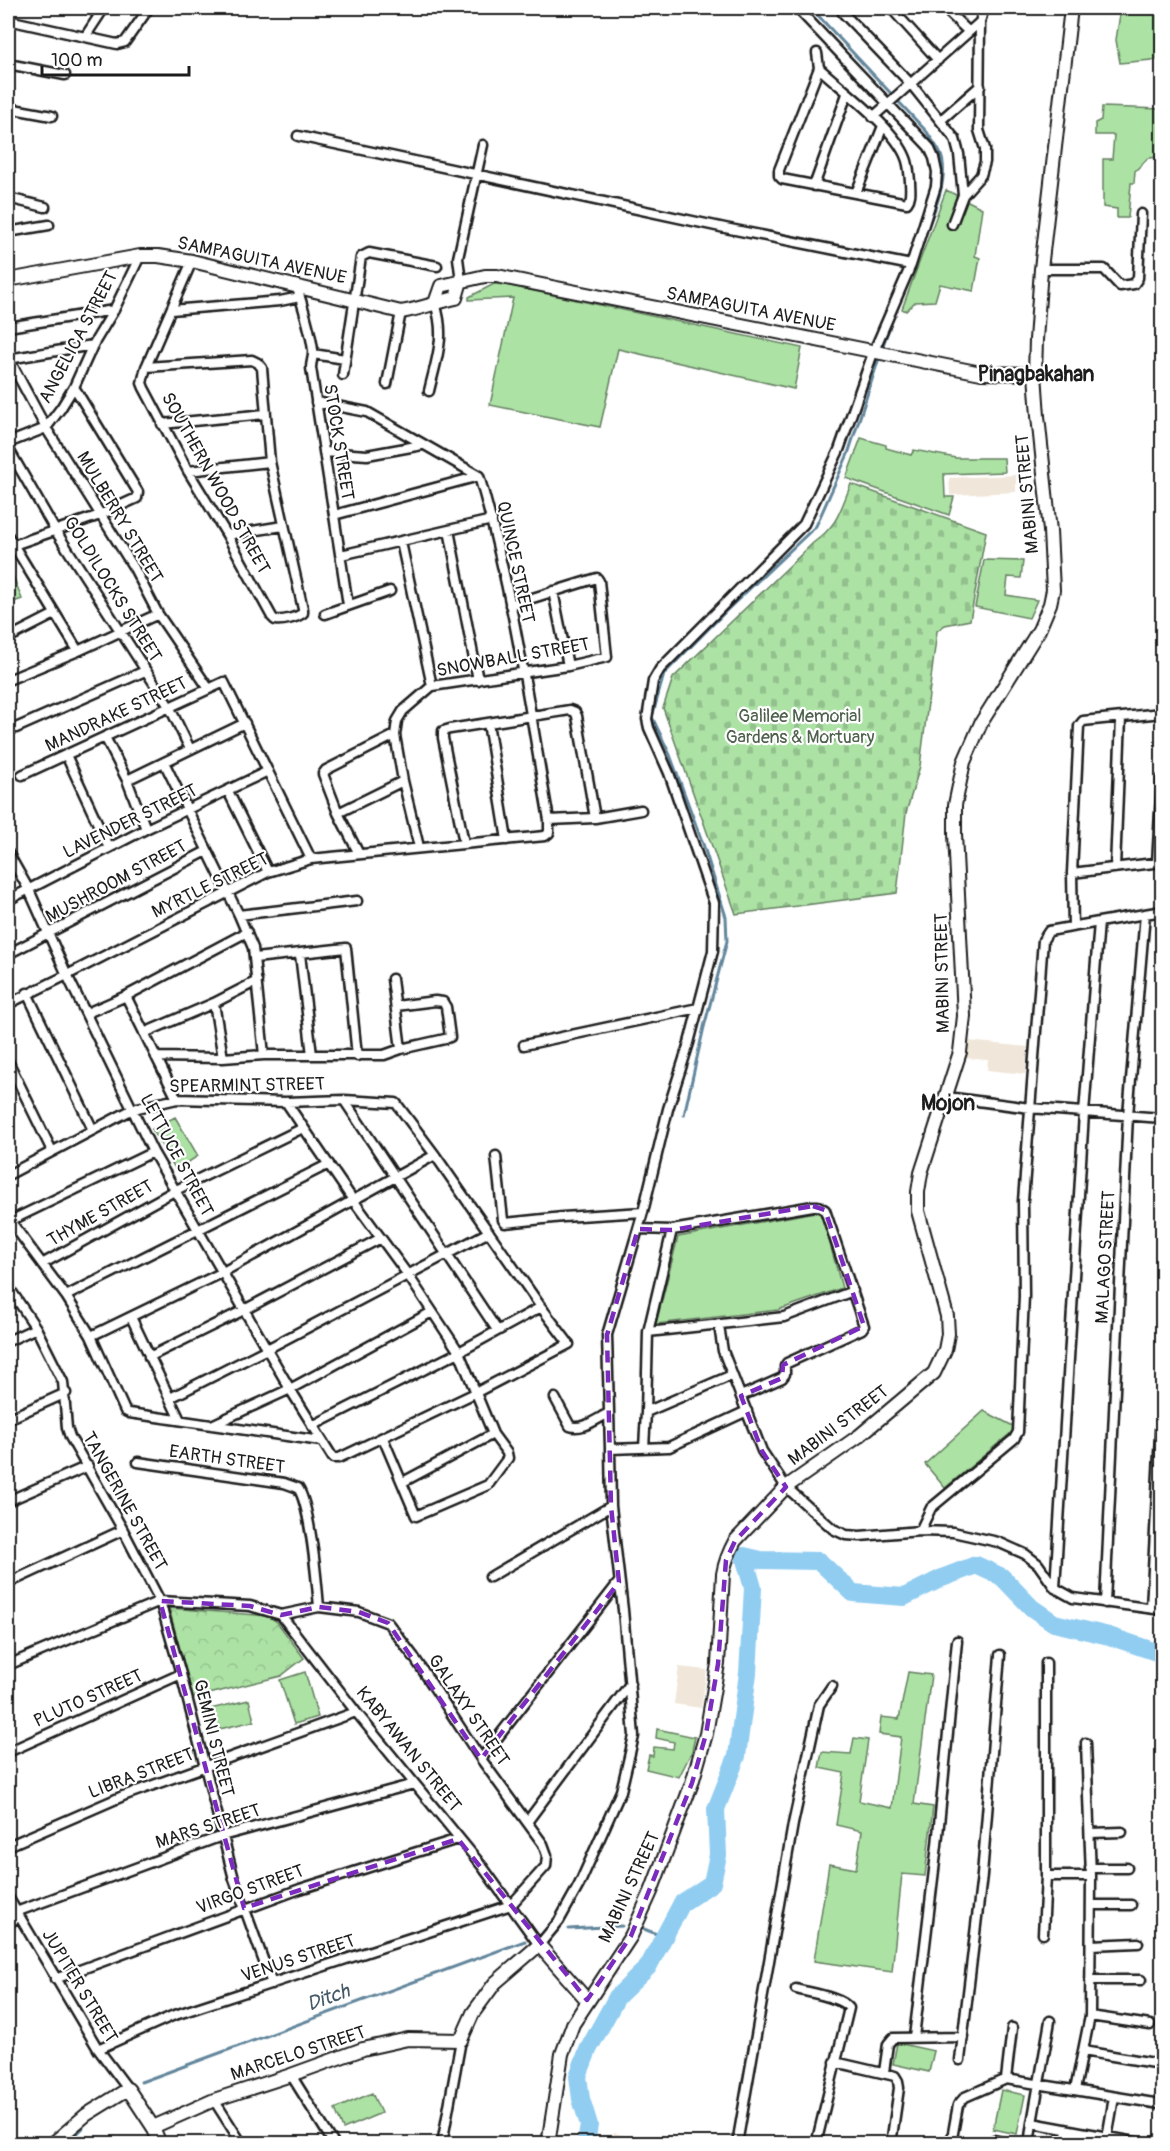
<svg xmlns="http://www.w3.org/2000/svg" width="1170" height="2151" font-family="Pangolin,sans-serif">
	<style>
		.built { fill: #f0e6d9 }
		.green { fill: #ace2a4; stroke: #647f60; stroke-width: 1.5 }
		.cemetery { fill: url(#cemetery-stones); stroke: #647f60; stroke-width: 1.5 }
		.park { fill: url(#park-crowns); stroke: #647f60; stroke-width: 1.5 }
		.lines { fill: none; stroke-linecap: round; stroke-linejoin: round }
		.stream { stroke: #62869c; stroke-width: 3 }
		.river { stroke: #91cdf1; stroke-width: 18 }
		.street-casing { stroke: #1c1c1c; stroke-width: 13 }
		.secondary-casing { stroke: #1c1c1c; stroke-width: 16 }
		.street { stroke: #fff; stroke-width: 8 }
		.secondary { stroke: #fff; stroke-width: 12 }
		.marked { fill: none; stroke: #7b2cbf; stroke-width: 4.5; stroke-dasharray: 12 8; stroke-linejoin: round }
		.labels { text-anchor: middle; stroke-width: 4.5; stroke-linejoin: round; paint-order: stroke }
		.street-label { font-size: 18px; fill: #1c1c1c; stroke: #fff }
		.park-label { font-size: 18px; fill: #4e614c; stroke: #fff }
		.water-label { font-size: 20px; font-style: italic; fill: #455a67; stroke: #fff }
		.quarter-label { font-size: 21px; font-weight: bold; fill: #1c1c1c; stroke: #fff }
	</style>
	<defs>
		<pattern id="cemetery-stones" width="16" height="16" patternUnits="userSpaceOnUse" patternTransform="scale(1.5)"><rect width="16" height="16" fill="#ace2a4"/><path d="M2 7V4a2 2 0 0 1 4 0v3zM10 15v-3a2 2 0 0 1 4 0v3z" fill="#93c18d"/></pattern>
		<pattern id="park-crowns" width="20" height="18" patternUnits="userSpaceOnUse" patternTransform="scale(1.5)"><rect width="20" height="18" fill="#ace2a4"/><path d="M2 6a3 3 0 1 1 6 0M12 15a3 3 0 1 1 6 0" fill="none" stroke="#93c18d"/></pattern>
	</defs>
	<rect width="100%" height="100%" fill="#fff"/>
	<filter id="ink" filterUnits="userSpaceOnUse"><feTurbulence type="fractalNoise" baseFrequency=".0167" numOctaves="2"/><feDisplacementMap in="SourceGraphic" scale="12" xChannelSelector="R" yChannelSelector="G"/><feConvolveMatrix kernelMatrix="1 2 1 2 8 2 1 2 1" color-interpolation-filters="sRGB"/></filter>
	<g filter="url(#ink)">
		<path class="built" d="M1016 475V492L950 495 949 478Z
			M967 1041 1028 1047 1025 1074 987 1070 988 1060 965 1058Z
			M679 1667 707 1670 701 1708 674 1704Z
			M614 2133 657 2143H611Z"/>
		<path class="green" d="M1121 8H1162V59L1120 63 1116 40Z
			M1102 107 1162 109V157L1148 158 1135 171 1134 183H1131L1128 218H1117V209L1103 207V159H1112L1114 135H1095V123L1101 120Z
			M946 190 982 208 975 256 980 258 974 291 940 284 935 301 915 302 906 311 902 309Z
			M494 284 506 285 802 348 794 389 618 349 600 427 490 405 513 298 469 300V297Z
			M861 438 886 445V448L911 455 914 450 956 458H1004L1005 472 944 474 945 497H954L949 515 846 478Z
			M984 560 1023 561 1021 578 1008 577 1006 595 1037 600 1029 618 975 607Z
			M12 573 22 599 8 604V575Z
			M175 1117 198 1156 176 1170 152 1129Z
			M821 1211 842 1288 778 1310 656 1324 678 1237Z
			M984 1411 1013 1426 1012 1432 945 1488 925 1464Z
			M305 1672 318 1717 294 1724 280 1680Z
			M908 1672 931 1675 914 1804 933 1807 925 1876 902 1874 892 1972 814 1961 829 1864 856 1869 862 1831 836 1825 844 1773 819 1768 822 1752 851 1754 854 1738 868 1740 859 1801 892 1808 901 1737 879 1734 881 1717 899 1719Z
			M249 1700 254 1721 215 1730 210 1709Z
			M657 1729 695 1737 692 1751 679 1777 646 1769 649 1755 653 1756 654 1747 673 1749 674 1742 656 1738Z
			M897 2043 934 2051 929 2072 893 2064Z
			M1001 2090 1025 2095 1017 2134 993 2129Z
			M372 2093 381 2113 343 2129 335 2109Z"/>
		<path class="cemetery" d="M851 484 986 532 970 620 945 625 937 631 920 766 906 813 897 893 736 914 663 708 673 678 813 543C838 525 840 511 851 484Z"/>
		<path class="park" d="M169 1608 268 1616 277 1622 304 1658 281 1676 193 1698Z"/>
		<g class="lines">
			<path class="stream" d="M811 8 927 132C931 139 937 146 940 153 951 175 933 215 924 236
				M882 348 898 304
				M684 1115 704 1027 727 941 726 917 703 844 670 755 652 717 664 674 726 611 816 526 848 454 879 358
				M569 1929 622 1926
				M644 1929 664 1937
				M141 2082 525 1941
				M66 2144 83 2128"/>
			<path class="river" d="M586 2144 589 2125 581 2099 578 2076 588 2050 617 1997 648 1967 682 1903 712 1883 718 1855 716 1809 737 1756 748 1673 753 1588 744 1556 761 1560 819 1561 853 1593 904 1597 942 1578 976 1565 1002 1577 1032 1608 1054 1623 1109 1636 1162 1654"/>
			<defs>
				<path id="street" d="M91 8 99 15
					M841 8 843 13 911 84 955 139 959 154 963 195
					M891 8 938 60
					M944 8 969 32
					M8 20 117 44 125 42 149 8
					M85 37 104 8
					M817 53 819 68 779 170V176L782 179 907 203C912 196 910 189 910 181 909 173 909 165 906 158 894 127 844 91 819 68
					M8 64 65 75
					M8 108 52 116
					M873 117 980 22 984 8
					M941 120 980 86
					M298 136 725 228 911 265
					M814 186 847 94
					M856 193 883 126
					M8 198 45 207
					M952 224 963 195 981 175 985 162V149L979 130 980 22
					M8 232 49 225
					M1041 269H1104L1120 286 1134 284 1138 278 1141 214
					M461 281 458 258 483 145
					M296 285C303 307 310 327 313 350 314 356 311 361 311 368L348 605
					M171 310 280 301 300 297
					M8 327 114 310
					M313 354 345 359
					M8 359 93 345
					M9 359 46 428 134 568 158 614 209 689
					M146 367 252 360 258 363 262 368 270 462 303 609V613C296 618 283 621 275 620L272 617 227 535 188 471 144 388 142 383 146 367 192 261
					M343 375 361 257 369 253 437 266
					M387 384 401 312
					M429 391C437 357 446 337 435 303
					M162 424 265 414
					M8 443 46 428 61 408 74 387 93 345 114 310 140 256
					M8 448 55 530 170 708 190 749
					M324 452 367 455 422 445
					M188 471 270 462
					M334 515 479 476
					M449 530 478 680
					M227 535 283 526
					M8 536 78 651
					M401 542 432 686
					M8 547 100 515 137 498 138 492 74 387
					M341 555 492 520
					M553 591 568 666
					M325 614 390 591
					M8 638 55 614
					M8 680 78 651 158 614
					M488 723 507 840
					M16 728 145 671
					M105 737 127 780 146 829
					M66 755 109 848
					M164 762 239 915 253 948 264 1055
					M22 775 224 682 311 859
					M127 780 245 723
					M228 791 268 872
					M338 813 403 781
					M549 820 595 818 641 810
					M464 843 443 738V731L450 729 570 710 575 712 577 716 595 818
					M419 847 403 781 395 735 397 721 403 711 432 686 568 666 607 657 599 581 597 578 510 605
					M8 853 29 890 67 975 153 1152 290 1389 333 1458H339L475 1393 569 1344 541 1307 435 1155 396 1103 344 1100 286 1102 177 1099 133 1109 8 1175
					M359 854 338 813 323 774 326 770 395 735
					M1157 863 1162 778
					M1115 868 1121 718
					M1072 873 1162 862
					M8 900 146 829 268 771
					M239 915 357 901
					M1073 927 1072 873 1079 726 1083 721 1162 713
					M8 954 207 851
					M300 954 312 1055
					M255 958 346 948 357 1056
					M392 979 401 1049
					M27 993 93 1130
					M126 996 177 1099
					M214 1003 223 1058
					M8 1004 67 975 268 872 311 859 545 836 549 833V820C529 705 512 588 479 476L367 412 316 402
					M87 1013 126 996 247 932
					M144 1033 214 1003 257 981
					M524 1045 698 1008
					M156 1057 223 1058 264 1055H384L401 1049 445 1039 450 1037 446 1007 443 1002 435 1001 396 1006
					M8 1061 52 1151
					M947 1097 1030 1108 1162 1118
					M344 1100 497 1330
					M286 1102 353 1200 408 1275 459 1352 493 1434 507 1453 508 1458 488 1485 416 1516 383 1438
					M496 1156 503 1220 505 1223 563 1217 643 1212
					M8 1218 66 1296 91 1336 125 1411 129 1413 321 1441
					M10 1221 153 1152
					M638 1229 672 1230
					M42 1264 176 1190 303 1128
					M8 1286 36 1328 63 1382 67 1428 70 1437 123 1530 160 1601 181 1674 234 1879 272 1984
					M66 1296 329 1164
					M131 1317 180 1420
					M719 1326 723 1351 762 1451 786 1487 833 1529 846 1535 860 1536 920 1531 953 1532 998 1542 1025 1554 1038 1564 1055 1588 1073 1598 1162 1610
					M648 1332 784 1317 853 1291
					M91 1336 223 1272 435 1155
					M8 1341 36 1328
					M149 1357 244 1310 381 1238
					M732 1375 646 1412 648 1332 672 1230 813 1206H818L825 1210 864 1326 862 1329 787 1363 785 1366V1374L782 1378 741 1396
					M170 1398 267 1349 489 1232
					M555 1398 570 1426C582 1431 598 1418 609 1413
					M8 1419 66 1393
					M212 1425 290 1389 432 1312
					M312 1426 459 1352 541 1307
					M644 1448 646 1412
					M610 1449 607 1335 643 1212 668 1109 689 1043 713 951 714 903 669 773 649 728 647 719 653 681 660 669 804 524 839 450 873 353 911 265 936 186 937 172 934 158 929 147 797 8
					M138 1462 284 1483 298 1488C310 1505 317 1583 319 1607
					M403 1482 493 1434
					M8 1501 88 1466
					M920 1531 931 1508 1014 1439 1018 1432 1024 1296 1023 1201 1043 940 1049 931 1099 922
					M490 1577 611 1506 610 1449 669 1447 747 1411
					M8 1583 123 1530
					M1055 1588 1084 1113 1099 922 1162 911
					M1105 1603 1128 1115 1145 914
					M1151 1608 1162 1395
					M8 1665 160 1601 250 1606 281 1615 356 1712 482 1866 539 1945 559 1921 579 1885 621 1791 634 1736 623 1610 611 1506
					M8 1752 181 1674
					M481 1759 619 1582
					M527 1822 630 1684
					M1090 1833 1122 1832
					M8 1846 123 1796 356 1712
					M1090 1868H1127
					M1046 1876H1091
					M8 1897 98 2049 128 2089
					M1091 1905H1131
					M16 1912 222 1836 414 1784
					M8 1923 19 1917
					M1043 1934 1046 1876V1663
					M1091 1945 1138 1943
					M55 1979 300 1889 458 1839
					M1090 1980H1141
					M796 1989C810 1993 841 1997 849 2008L816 2144
					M1090 2016 1150 2025
					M914 2037 937 1845 957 1641
					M98 2049 172 2016 511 1905 546 1866 547 1855 543 1844 481 1759 414 1657 388 1623 359 1612 319 1607 281 1615
					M1083 2051 1154 2063
					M960 2060 982 1875 1000 1655
					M835 2062 895 2076 898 2081 899 2088 891 2144
					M884 2072 888 2044 893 2038 963 2037
					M291 2075 334 2144
					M1006 2079 1012 2028
					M1075 2090 1090 2016 1091 1876 1086 1743
					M214 2100 242 2144
					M1032 2123 1050 2021
					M442 2144 461 2040
					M737 2144 793 1824 819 1705 832 1686
					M951 2144 958 2105 965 2097 1006 2079 1160 2104
					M993 2144 994 2140 1011 2144
					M1029 2144 1032 2123 1146 2144
					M1065 2144 1067 2130
					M1106 2144 1114 2097"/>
				<path id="secondary" d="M8 280 140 256H158L192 261 401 312C420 309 437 302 456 298L461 281
					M435 303 441 286 485 276H497L981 373 1035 374
					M153 2127 214 2100 291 2075 363 2049 408 2039 461 2040 473 2013 495 1983 539 1945 587 2000
					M52 2144 86 2115 128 2089 153 2127 160 2144
					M548 2144 562 2054 573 2024 631 1936 651 1892 692 1783 706 1734 718 1664 723 1574C725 1562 729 1552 735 1541L786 1487 859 1436 934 1373 945 1350 948 1334 947 1316 918 1211V1192L921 1173 960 1052 964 1016 955 834V805L964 762 981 723 1039 630 1050 604 1053 590 1050 531 1038 416 1035 374 1036 340 1041 269 1071 8"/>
			</defs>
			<use href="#street" class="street-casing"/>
			<use href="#secondary" class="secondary-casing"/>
			<use href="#street" class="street"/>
			<use href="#secondary" class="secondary"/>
		</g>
	</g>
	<path class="marked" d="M813 1206 825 1210 864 1326 783 1365 782 1378 741 1396 762 1451 786 1487 735 1541 726 1560 718 1664 706 1734 692 1783 631 1936 587 2000 458 1839 244 1908 160 1601 250 1606 281 1615 319 1607 359 1612 388 1623 481 1759 619 1582 611 1506 607 1335 638 1229 672 1230Z"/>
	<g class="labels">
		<g class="street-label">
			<text transform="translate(262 260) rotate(12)" y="6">SAMPAGUITA AVENUE</text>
			<text transform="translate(751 309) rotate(11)" y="6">SAMPAGUITA AVENUE</text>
			<text transform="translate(78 337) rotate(-62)" y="6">ANGELICA STREET</text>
			<text transform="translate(339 442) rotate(81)" y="6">STOCK STREET</text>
			<text transform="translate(216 483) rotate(61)" y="6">SOUTHERN WOOD STREET</text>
			<text transform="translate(1027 494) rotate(-95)" y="6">MABINI STREET</text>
			<text transform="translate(120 517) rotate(59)" y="6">MULBERRY STREET</text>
			<text transform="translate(516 562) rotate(78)" y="6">QUINCE STREET</text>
			<text transform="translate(113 589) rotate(58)" y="6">GOLDILOCKS STREET</text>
			<text transform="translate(513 657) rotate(-10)" y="6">SNOWBALL STREET</text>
			<text transform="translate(116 714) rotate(-25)" y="6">MANDRAKE STREET</text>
			<text transform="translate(130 821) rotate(-26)" y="6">LAVENDER STREET</text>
			<text transform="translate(116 881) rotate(-28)" y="6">MUSHROOM STREET</text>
			<text transform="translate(210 885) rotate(-26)" y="6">MYRTLE STREET</text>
			<text transform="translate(942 973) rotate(-91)" y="6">MABINI STREET</text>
			<text transform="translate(247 1085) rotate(-1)" y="6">SPEARMINT STREET</text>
			<text transform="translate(177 1155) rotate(62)" y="6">LETTUCE STREET</text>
			<text transform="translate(100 1213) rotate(-29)" y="6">THYME STREET</text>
			<text transform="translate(1105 1257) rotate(-87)" y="6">MALAGO STREET</text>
			<text transform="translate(838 1425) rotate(-37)" y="6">MABINI STREET</text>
			<text transform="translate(227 1459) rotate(8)" y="6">EARTH STREET</text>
			<text transform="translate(125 1501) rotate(61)" y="6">TANGERINE STREET</text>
			<text transform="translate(88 1698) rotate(-24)" y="6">PLUTO STREET</text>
			<text transform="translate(469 1710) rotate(56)" y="6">GALAXY STREET</text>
			<text transform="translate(214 1738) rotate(76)" y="6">GEMINI STREET</text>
			<text transform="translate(409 1749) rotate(51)" y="6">KABYAWAN STREET</text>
			<text transform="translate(141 1773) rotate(-21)" y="6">LIBRA STREET</text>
			<text transform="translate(208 1826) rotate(-18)" y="6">MARS STREET</text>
			<text transform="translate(629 1887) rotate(-65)" y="6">MABINI STREET</text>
			<text transform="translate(250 1889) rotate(-20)" y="6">VIRGO STREET</text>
			<text transform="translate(298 1958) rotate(-18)" y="6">VENUS STREET</text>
			<text transform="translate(80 1986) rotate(59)" y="6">JUPITER STREET</text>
			<text transform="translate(298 2053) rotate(-18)" y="6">MARCELO STREET</text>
		</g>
		<g class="park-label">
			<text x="800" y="722">Galilee Memorial<tspan x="800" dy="21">Gardens &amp; Mortuary</tspan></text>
		</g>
		<g class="water-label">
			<text transform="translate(328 1997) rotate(-20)" y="7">Ditch</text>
		</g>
		<g class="quarter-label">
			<text x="1036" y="381">Pinagbakahan</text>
			<text x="948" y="1110">Mojon</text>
		</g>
	</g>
	<rect width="1170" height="2151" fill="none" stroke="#fff" stroke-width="30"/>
	<rect x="15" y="15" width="1140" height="2121" fill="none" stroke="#1c1c1c" stroke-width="2" filter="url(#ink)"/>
	<path d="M42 66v9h147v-9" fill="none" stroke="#1c1c1c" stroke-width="3"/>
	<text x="51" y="66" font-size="18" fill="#1c1c1c" stroke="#ffffff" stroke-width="4.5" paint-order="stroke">100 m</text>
</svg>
